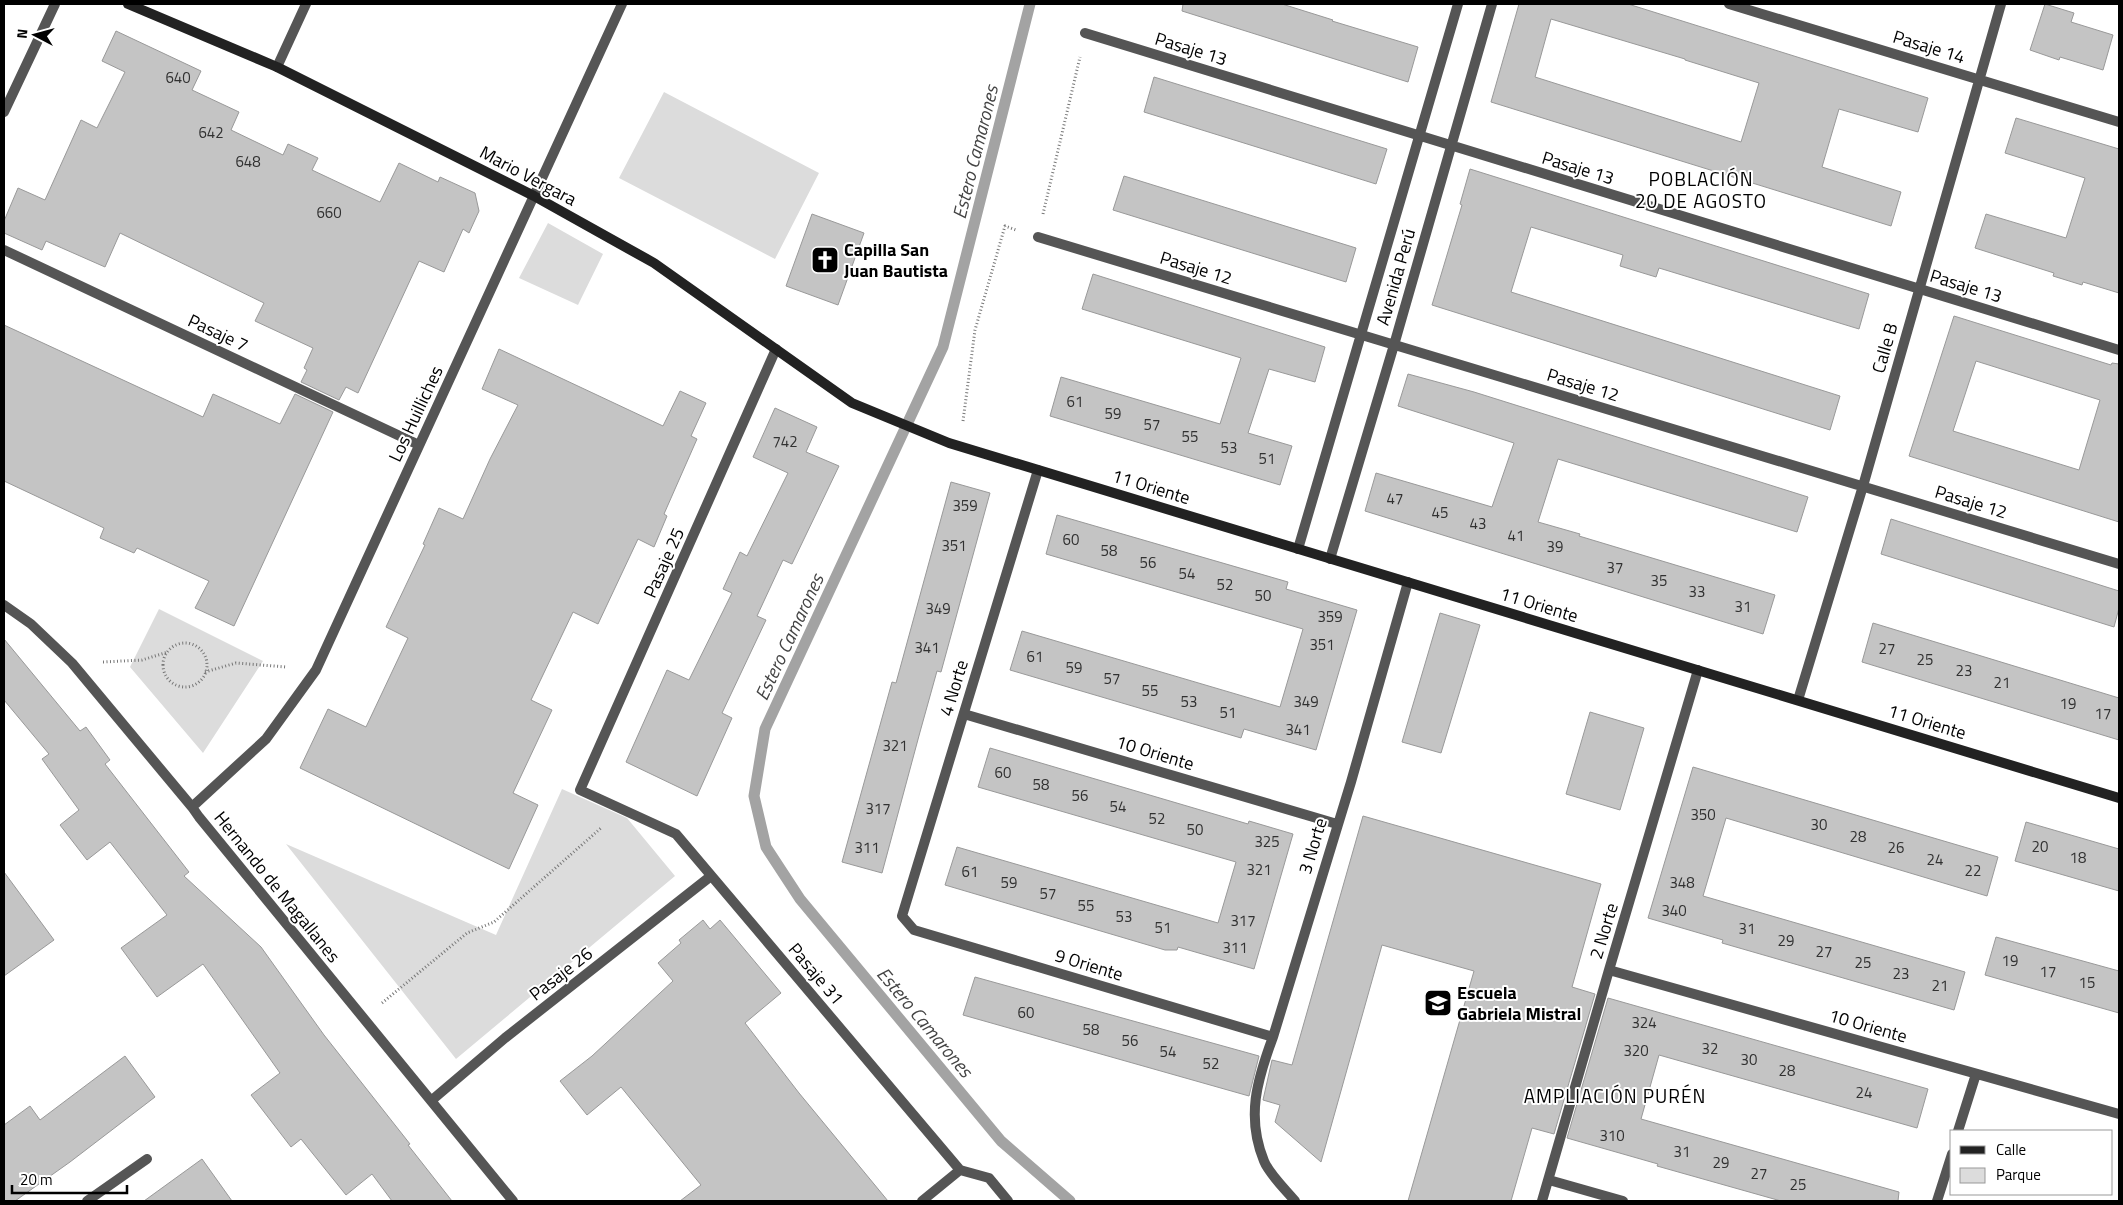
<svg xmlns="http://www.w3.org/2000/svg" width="2123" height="1205" font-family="'Titillium Web',sans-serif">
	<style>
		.green { fill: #dcdcdc }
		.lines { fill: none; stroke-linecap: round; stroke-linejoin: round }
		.stream { stroke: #a3a3a3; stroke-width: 11 }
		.building { fill: #c4c4c4; stroke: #999; fill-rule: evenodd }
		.path { stroke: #777; stroke-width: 3; stroke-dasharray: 1 2.5; stroke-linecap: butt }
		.street { stroke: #555; stroke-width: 10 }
		.secondary { stroke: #222; stroke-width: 10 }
		.labels { text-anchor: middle; stroke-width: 4; stroke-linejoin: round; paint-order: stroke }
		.number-label { font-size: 15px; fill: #313131 }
		.street-label { font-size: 18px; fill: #000; stroke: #fff }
		.poi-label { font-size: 18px; font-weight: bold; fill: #000; stroke: #fff; text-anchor: start }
		.water-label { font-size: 19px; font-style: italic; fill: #444; stroke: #fff }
		.neighbourhood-label { font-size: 19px; letter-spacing: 1px; fill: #000; stroke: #fff }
	</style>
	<rect width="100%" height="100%" fill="#fff"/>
	<path class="green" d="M664 92 819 173 775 259 619 178Z
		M548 223 603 254 578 305 519 278Z
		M159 609 263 661 203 753 130 667Z
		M562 789 627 818 675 876 456 1059 286 844 496 935Z"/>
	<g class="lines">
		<path class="stream" d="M1030 4 943 347 765 729 754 796 766 847 800 899 1001 1141 1070 1201"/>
	</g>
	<path class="building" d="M1183 4H1282L1333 20 1332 21 1418 47 1408 82 1182 11Z
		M1519 4H1628L1928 98 1918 132 1839 109 1822 167 1901 192 1891 226 1491 102ZM1551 19 1685 59V60L1759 83 1741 142 1535 77Z
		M2045 4 2074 13 2071 22 2113 35 2103 70 2060 57 2059 60 2030 50Z
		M116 31 201 71 192 90 239 112 231 130 283 155 288 144 318 158 312 170 380 202 399 163 438 182 440 177 475 193 479 211 469 233 463 229 444 272 419 261 358 393 346 387 339 400 301 382 307 370 304 368 313 348 255 321 264 303 120 233 105 267 46 241 42 250 4 233V221L18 188 45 200 81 120 97 128 125 72 102 61Z
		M1154 77 1387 149 1376 184 1144 112Z
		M2016 118 2119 149V293L2083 282 2082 285 2053 276 2054 273 1975 248 1986 214 2066 238 2085 178 2005 153Z
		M1470 169 1869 294 1859 329 1659 268 1656 277 1620 266 1623 255 1531 227 1511 292 1840 396 1830 430 1432 305 1462 205 1460 204Z
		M1124 176 1356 248 1346 282 1113 210Z
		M812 214 864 233 838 305 786 286Z
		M1093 274 1325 347 1315 382 1269 369 1248 433 1292 446 1280 485 1050 416 1061 377 1220 424 1241 358 1082 309Z
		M1954 316 2111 365 2112 363 2119 364V522L1909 456ZM1976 361 2100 400 2079 470 1953 431Z
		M4 325 203 417 213 394 280 424 295 394 333 412 234 626 195 608 209 581 137 548 134 553 100 538 104 528 4 481Z
		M499 349 663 426 680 391 706 403 691 436 697 439 664 514 667 516 654 547 638 539 598 624 573 612 531 700 552 710 513 793 538 805 509 869 300 768 328 709 366 727 408 638 386 627 425 545 423 544 439 508 463 519 490 459 518 405 482 389Z
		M1408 374 1474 392 1808 497 1797 532 1558 459 1538 522 1580 534 1579 536 1775 595 1763 634 1365 511 1376 473 1492 507 1514 443 1398 406Z
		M775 408 817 427 806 452 839 466 792 564 783 560 757 616 766 620 722 713 732 718 697 796 626 762 667 670 689 680 732 593 723 589 740 552 747 556 788 473 753 457Z
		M951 482 990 493 941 672 937 671 920 732 882 873 842 862 892 682 896 683Z
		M1057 515 1288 582 1286 589 1357 610 1316 750 1244 729 1241 738 1010 670 1022 631 1280 707 1303 629 1046 554Z
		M1891 519 2119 591V608L2114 627 1881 554Z
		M1440 613 1480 625 1441 753 1402 742Z
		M1873 623 2119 698V740L1862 662Z
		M4 639 80 731 86 727 110 760 105 764 189 872 184 876 261 947 324 1035 410 1144 408 1145 452 1201H392L372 1174 346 1195 301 1139 291 1147 251 1095 280 1073 203 964 157 997 121 948 167 915 110 842 87 860 60 825 79 810 42 759 49 754 4 700Z
		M1590 712 1644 728 1620 810 1566 794Z
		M990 748 1248 824 1249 821 1293 834 1254 969 1178 947 1177 950H1165L945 885 957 847 1218 923 1236 862 978 787Z
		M1693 767 1998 857 1987 896 1726 818 1721 835 1703 896 1965 972 1954 1010 1722 943 1723 940 1648 918Z
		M1363 816 1601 884 1572 987 1595 994 1554 1134 1532 1128 1511 1201H1408L1474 971 1382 945 1321 1162 1275 1122 1280 1105 1263 1100 1272 1060 1292 1065Z
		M2026 822 2119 849V891L2015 861Z
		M4 872 54 940 4 976Z
		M703 920 710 929 720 920 781 993 745 1023 799 1093 888 1201H680L701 1185 621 1087 587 1115 560 1081 592 1056 673 981 658 963 681 943 679 940Z
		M1996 937 2119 971V1013L1985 975Z
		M975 977 1259 1056 1249 1096 963 1015Z
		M1608 998 1928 1089 1917 1128 1659 1055 1641 1119 1899 1192 1898 1201H1781L1657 1166 1658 1164 1567 1138Z
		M125 1056 155 1097 70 1162 15 1201H4V1125L30 1106 40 1120Z
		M202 1159 232 1201H144Z"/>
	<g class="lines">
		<path class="path" d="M1043 214 1080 57
			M963 421 975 330 1005 226 1016 230
			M163 665a22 22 0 1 1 44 0a22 22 0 1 1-44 0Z
			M103 662 142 660 168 652
			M205 672 236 663 286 667
			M382 1003 467 933 494 922 601 828"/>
		<path class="street" d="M1729 4 2119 122
			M1085 33 2119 350
			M277 67 306 4
			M4 112 55 4
			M1038 237 2119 564
			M4 250 419 445
			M776 349 580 790 676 834 960 1170 989 1178 1008 1201
			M1038 470 902 916 914 930 1273 1037
			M1298 549 1458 4
			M1330 559 1394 345 1492 4
			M4 605 31 624 72 663 192 807 199 817 513 1201
			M1798 700 1863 486 2001 4
			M964 714 1337 824
			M192 807 266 739 316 670 622 4
			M1609 970 2119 1114
			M432 1100 505 1038 711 876
			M1958 1131 1976 1074
			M1549 1180 1623 1201
			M87 1201 147 1159
			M922 1201 960 1170
			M1295 1201C1286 1190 1269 1174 1264 1161 1246 1117 1257 1080 1273 1037L1351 782 1408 582
			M1542 1201 1609 970 1698 670
			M1937 1201 1952 1154"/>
		<path class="secondary" d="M128 4 277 67 534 196 654 263 852 403 949 443 2119 798"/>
	</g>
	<defs>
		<symbol id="church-square" viewBox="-11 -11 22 22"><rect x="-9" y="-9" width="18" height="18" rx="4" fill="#000" stroke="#fff"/><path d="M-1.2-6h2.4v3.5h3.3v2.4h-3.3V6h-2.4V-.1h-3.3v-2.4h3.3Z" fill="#fff"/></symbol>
		<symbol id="school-square" viewBox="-11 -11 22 22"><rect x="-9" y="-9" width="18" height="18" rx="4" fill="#000" stroke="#fff"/><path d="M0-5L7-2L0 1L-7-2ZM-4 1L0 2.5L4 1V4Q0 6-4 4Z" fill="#fff"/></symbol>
	</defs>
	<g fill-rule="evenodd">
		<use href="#church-square" x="809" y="244" width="32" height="32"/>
		<use href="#school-square" x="1422" y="987" width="32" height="32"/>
	</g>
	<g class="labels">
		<g class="number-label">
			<text x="178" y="83">640</text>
			<text x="211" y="138">642</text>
			<text x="248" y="167">648</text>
			<text x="329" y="218">660</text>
			<text x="1075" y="407">61</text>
			<text x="1113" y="419">59</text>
			<text x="1152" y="430">57</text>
			<text x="1190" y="442">55</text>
			<text x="785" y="447">742</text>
			<text x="1229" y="453">53</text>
			<text x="1267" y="464">51</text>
			<text x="1395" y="504">47</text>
			<text x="965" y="511">359</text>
			<text x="1440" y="518">45</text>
			<text x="1478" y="529">43</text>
			<text x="1516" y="541">41</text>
			<text x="1071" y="545">60</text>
			<text x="954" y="551">351</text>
			<text x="1555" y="552">39</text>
			<text x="1109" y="556">58</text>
			<text x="1148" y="568">56</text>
			<text x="1615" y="573">37</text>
			<text x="1187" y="579">54</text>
			<text x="1659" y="586">35</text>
			<text x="1225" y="590">52</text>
			<text x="1697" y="597">33</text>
			<text x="1263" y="601">50</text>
			<text x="1743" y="612">31</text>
			<text x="938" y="614">349</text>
			<text x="1330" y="622">359</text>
			<text x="1322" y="650">351</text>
			<text x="927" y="653">341</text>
			<text x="1887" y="654">27</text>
			<text x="1035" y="662">61</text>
			<text x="1925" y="665">25</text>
			<text x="1074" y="673">59</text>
			<text x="1964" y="676">23</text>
			<text x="1112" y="684">57</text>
			<text x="2002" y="688">21</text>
			<text x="1150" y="696">55</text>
			<text x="1189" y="707">53</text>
			<text x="1306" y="707">349</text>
			<text x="2068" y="709">19</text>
			<text x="1228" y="718">51</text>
			<text x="2103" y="719">17</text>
			<text x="1298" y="735">341</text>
			<text x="895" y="751">321</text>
			<text x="1003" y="778">60</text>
			<text x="1041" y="790">58</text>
			<text x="1080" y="801">56</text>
			<text x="1118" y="812">54</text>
			<text x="878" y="814">317</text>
			<text x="1703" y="820">350</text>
			<text x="1157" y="824">52</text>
			<text x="1819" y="830">30</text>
			<text x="1195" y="835">50</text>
			<text x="1858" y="842">28</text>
			<text x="1267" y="847">325</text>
			<text x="2040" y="852">20</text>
			<text x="867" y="853">311</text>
			<text x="1896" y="853">26</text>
			<text x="2078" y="863">18</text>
			<text x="1935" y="865">24</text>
			<text x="1259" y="875">321</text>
			<text x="1973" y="876">22</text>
			<text x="970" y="877">61</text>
			<text x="1009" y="888">59</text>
			<text x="1682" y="888">348</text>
			<text x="1048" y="899">57</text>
			<text x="1086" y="911">55</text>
			<text x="1674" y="916">340</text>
			<text x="1124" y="922">53</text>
			<text x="1243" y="926">317</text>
			<text x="1163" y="933">51</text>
			<text x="1747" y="934">31</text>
			<text x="1786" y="946">29</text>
			<text x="1235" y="953">311</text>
			<text x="1824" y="957">27</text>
			<text x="2010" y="966">19</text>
			<text x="1863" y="968">25</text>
			<text x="2048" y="977">17</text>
			<text x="1901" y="979">23</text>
			<text x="2087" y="988">15</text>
			<text x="1940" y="991">21</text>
			<text x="1026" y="1018">60</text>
			<text x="1644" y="1028">324</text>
			<text x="1091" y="1035">58</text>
			<text x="1130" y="1046">56</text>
			<text x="1710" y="1054">32</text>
			<text x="1636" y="1056">320</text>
			<text x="1168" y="1057">54</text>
			<text x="1749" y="1065">30</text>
			<text x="1211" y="1069">52</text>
			<text x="1787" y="1076">28</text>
			<text x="1864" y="1098">24</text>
			<text x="1612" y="1141">310</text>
			<text x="1682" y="1157">31</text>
			<text x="1721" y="1168">29</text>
			<text x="1759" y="1179">27</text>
			<text x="1798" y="1190">25</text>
		</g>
		<g class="street-label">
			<text transform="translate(1929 47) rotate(17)" y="6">Pasaje 14</text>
			<text transform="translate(1191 49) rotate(17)" y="6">Pasaje 13</text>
			<text transform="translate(1578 168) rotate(17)" y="6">Pasaje 13</text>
			<text transform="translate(528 176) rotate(28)" y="6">Mario Vergara</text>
			<text transform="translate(1196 268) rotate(17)" y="6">Pasaje 12</text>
			<text transform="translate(1396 277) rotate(-74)" y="6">Avenida Perú</text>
			<text transform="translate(1966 286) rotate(17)" y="6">Pasaje 13</text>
			<text transform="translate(218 333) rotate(25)" y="6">Pasaje 7</text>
			<text transform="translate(1885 348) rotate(-74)" y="6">Calle B</text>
			<text transform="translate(1583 385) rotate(17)" y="6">Pasaje 12</text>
			<text transform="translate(416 414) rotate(-65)" y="6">Los Huilliches</text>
			<text transform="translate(1151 487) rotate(17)" y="6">11 Oriente</text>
			<text transform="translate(1971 502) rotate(17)" y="6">Pasaje 12</text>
			<text transform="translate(664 563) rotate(-66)" y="6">Pasaje 25</text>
			<text transform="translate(1539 605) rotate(17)" y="6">11 Oriente</text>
			<text transform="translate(954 688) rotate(-73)" y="6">4 Norte</text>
			<text transform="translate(1927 722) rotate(17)" y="6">11 Oriente</text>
			<text transform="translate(1155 753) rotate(17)" y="6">10 Oriente</text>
			<text transform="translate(1313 846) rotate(-73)" y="6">3 Norte</text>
			<text transform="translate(277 887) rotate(51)" y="6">Hernando de Magallanes</text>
			<text transform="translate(1604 931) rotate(-73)" y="6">2 Norte</text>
			<text transform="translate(1089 965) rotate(17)" y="6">9 Oriente</text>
			<text transform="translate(561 974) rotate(-38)" y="6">Pasaje 26</text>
			<text transform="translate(816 974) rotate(50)" y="6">Pasaje 31</text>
			<text transform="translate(1868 1026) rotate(16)" y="6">10 Oriente</text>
		</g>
		<g class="poi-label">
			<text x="844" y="256">Capilla San<tspan x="844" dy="21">Juan Bautista</tspan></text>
			<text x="1457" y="999">Escuela<tspan x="1457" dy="21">Gabriela Mistral</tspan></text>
		</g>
		<g class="water-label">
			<text transform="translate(975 152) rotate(-76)" y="7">Estero Camarones</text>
			<text transform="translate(789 637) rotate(-65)" y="7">Estero Camarones</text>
			<text transform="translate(925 1022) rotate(50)" y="7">Estero Camarones</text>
		</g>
		<g class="neighbourhood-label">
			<text x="1701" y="186">POBLACIÓN<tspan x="1701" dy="22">20 DE AGOSTO</tspan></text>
			<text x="1615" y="1103">AMPLIACIÓN PURÉN</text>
		</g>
	</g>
	<rect width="2123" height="1205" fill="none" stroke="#000000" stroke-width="10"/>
	<rect x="1950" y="1130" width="162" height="65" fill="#ffffff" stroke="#999999"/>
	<rect x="1960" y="1146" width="25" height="8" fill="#222222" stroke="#999999"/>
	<text x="1996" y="1155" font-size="15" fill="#000000">Calle</text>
	<rect x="1960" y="1168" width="25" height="15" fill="#dcdcdc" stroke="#999999"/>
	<text x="1996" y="1180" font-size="15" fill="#000000">Parque</text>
	<g transform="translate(35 35) rotate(276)" stroke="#ffffff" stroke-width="4" paint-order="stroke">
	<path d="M0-4L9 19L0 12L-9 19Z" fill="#000000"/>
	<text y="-8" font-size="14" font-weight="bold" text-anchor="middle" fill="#000000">N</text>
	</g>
	<path d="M12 1185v8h115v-8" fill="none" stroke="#000000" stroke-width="2.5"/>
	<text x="20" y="1185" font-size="15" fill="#000000" stroke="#ffffff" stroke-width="4" paint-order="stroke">20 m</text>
</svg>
